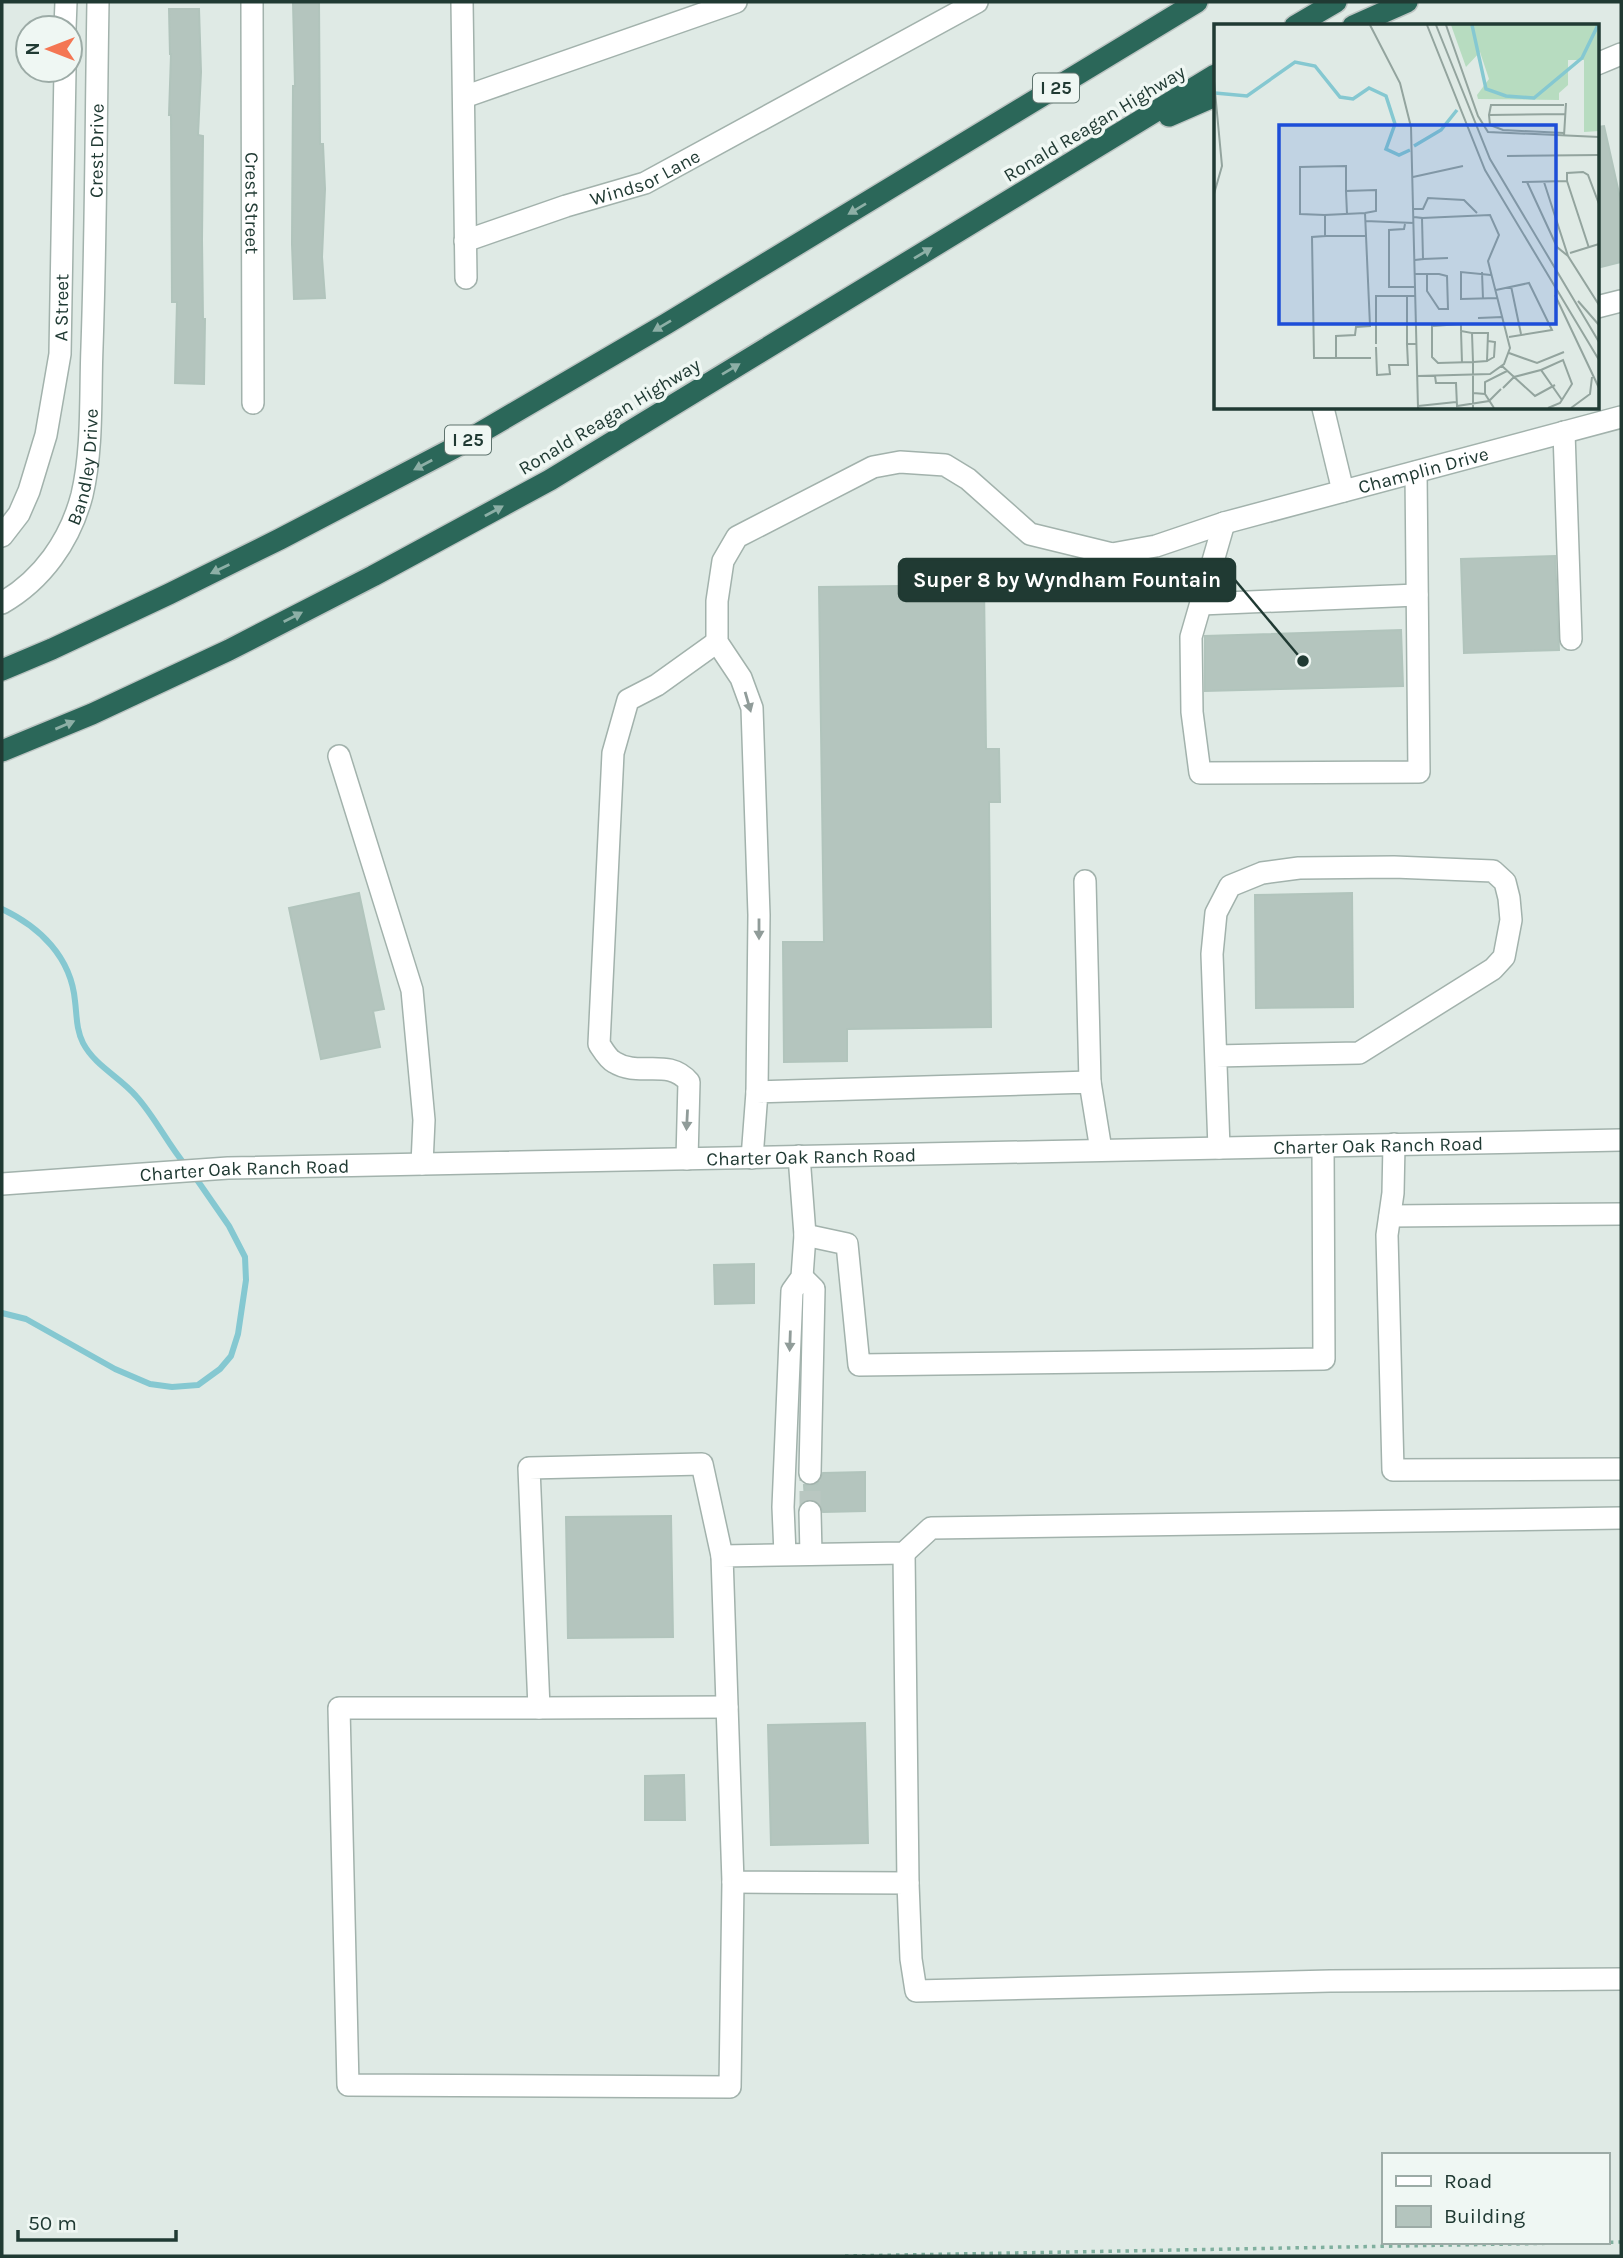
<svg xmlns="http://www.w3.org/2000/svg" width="1623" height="2258" font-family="Karla,sans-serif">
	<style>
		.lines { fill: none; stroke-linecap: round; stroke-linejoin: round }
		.stream { stroke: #85c8d1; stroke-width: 6 }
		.building { fill: #b4c5be; stroke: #b1c4bc; stroke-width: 2 }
		.minor-tunnel { stroke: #b9c7c1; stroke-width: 21; stroke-dasharray: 21 10; stroke-linecap: butt }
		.minor-casing { stroke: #a2b2ac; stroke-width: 24 }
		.highway-casing { stroke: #bcc4c2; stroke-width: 24 }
		.path { stroke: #7faf9e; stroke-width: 3.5; stroke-dasharray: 3.5 5; stroke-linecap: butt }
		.minor { stroke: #fff; stroke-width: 21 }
		.highway { stroke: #2b6759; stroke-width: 21 }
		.oneway { fill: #8dafa6 }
		.oneway2 { fill: #909c99 }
		.labels { text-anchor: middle; stroke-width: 7; stroke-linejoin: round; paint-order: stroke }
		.shield { fill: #eff7f3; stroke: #5e736d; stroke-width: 2 }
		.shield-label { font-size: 18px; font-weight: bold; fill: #203a33 }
		.street-label { font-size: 19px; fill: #203a33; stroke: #eff7f3 }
		.inset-river { fill: none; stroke: #85c8d1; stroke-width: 3.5 }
		.inset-road { fill: none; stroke: #93a49e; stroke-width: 2 }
		.view { fill: #1d4ed8; fill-opacity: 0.15; stroke: #1d4ed8; stroke-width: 3.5 }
		.inset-edge { fill: none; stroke: #203a33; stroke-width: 3.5 }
		.leader { fill: none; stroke: #203a33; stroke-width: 2.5 }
		.callout-dot { fill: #203a33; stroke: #eff7f3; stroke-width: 2.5 }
		.callout { fill: #203a33; stroke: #203a33; stroke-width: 2.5 }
		.callout-label { font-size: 21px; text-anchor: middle; font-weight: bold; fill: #fff }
	</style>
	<rect width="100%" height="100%" fill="#dfeae5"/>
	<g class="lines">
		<path class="stream" d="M2 909C40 927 71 957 75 1001 77 1016 76 1029 83 1043 95 1066 120 1077 136 1096 155 1117 167 1143 186 1166
			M2 1313 26 1319 115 1369 150 1384 172 1387 198 1385 220 1369 231 1356 238 1334 246 1280 245 1257 229 1226 193 1174"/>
	</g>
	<path class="building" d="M293 2H319L320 144H323L325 189 322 257 325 298 294 299 292 244 293 86H295Z
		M169 9H199L201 72 198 135 203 136 202 240 203 319H205L204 384 175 383 177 302H172L171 115H169L171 54H170Z
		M1604 126 1621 202V262L1597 268V127Z
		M1555 556 1559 650 1464 653 1461 559Z
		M984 585 986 749H999L1000 802H989L991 1027 847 1029V1061L784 1062 783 942H824L819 587Z
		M1401 630 1403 686 1205 691V636Z
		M359 893 384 1009 373 1011 380 1047 321 1059 289 908Z
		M1352 893 1353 1007 1256 1008 1255 895Z
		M754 1264V1303L715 1304 714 1265Z
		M865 1472V1511L823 1512 817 1501 805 1500 804 1485 817 1484 823 1473Z
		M671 1516 673 1637 568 1638 566 1517Z
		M865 1723 868 1843 771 1845 768 1725Z
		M684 1775 685 1820H645V1776Z"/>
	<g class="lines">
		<path class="minor-tunnel" d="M810 1512V1473"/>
		<defs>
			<g id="minor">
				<path id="s1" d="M252 2 253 403"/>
				<path d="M462 2 466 278"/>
				<path d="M65 28 66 2"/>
				<path d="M1597 64 1621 54"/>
				<path d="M464 97 736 2"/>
				<path id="s2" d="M465 241 566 206 645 183 977 2"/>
				<path d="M1597 307 1621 301"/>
				<path d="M1323 408 1343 491"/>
				<path d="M1564 432 1571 639"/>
				<path d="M1224 523 1191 637 1192 712 1200 773 1419 772 1416 472"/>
				<path id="s3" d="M2 536 19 514 29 491 46 435 60 354 65 70"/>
				<path id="s4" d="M2 603C42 580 70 541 82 495 93 448 90 396 92 347 96 232 96 117 98 2"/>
				<path d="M1201 604 1417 595"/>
				<path d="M339 756 412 990 424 1120 422 1164"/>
				<path d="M1085 881 1090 1082"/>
				<path d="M1216 1056 1359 1053 1493 969 1504 957 1511 920 1509 898 1505 882 1493 871 1394 867 1299 868 1262 873 1230 886 1216 913 1212 954 1219 1148"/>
				<path id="s5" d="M757 1092 759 915 752 708 741 678 717 642V601L723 561 737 537 873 467 900 462 945 465 968 479 1030 534 1112 554 1156 546 1224 523 1621 417"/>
				<path d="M1394 1144 1393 1193 1387 1235 1393 1470 1621 1469"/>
				<path d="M752 1158 757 1092 1090 1082 1101 1150"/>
				<path d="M687 1159 689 1082C668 1057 639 1078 614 1062 608 1059 603 1050 599 1044L613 753 628 700 657 685 717 642"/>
				<path id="s6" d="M2 1184 228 1168 1621 1140"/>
				<path d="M1390 1216 1621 1214"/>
				<path d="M805 1235 847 1244 859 1365 1324 1359 1323 1146"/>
				<path d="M802 1277 814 1289 810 1473"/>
				<path d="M810 1512 811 1554"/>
				<path d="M1621 1518 931 1528 904 1553 722 1556 733 1882 908 1883 911 1959 916 1991 1330 1981 1621 1979"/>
				<path d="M904 1553 908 1883"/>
				<path d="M785 1554 783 1507 792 1291 802 1277 805 1235 799 1156"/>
				<path d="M722 1556 702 1464 529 1468 539 1708 727 1707"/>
				<path d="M539 1708H339L348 2085 730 2087 733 1882"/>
			</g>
			<path id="highway" d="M1295 26 1336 2
				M1353 26 1407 2
				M1169 116 1215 96
				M2 670 52 649 169 594 280 539 454 448 666 324 1197 2
				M2 751 92 714 229 650 373 576 550 480 1215 75"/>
		</defs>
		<use href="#minor" class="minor-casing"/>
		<use href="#highway" class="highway-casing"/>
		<path class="path" d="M845 2256 1621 2242"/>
		<use href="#minor" class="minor"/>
		<use href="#highway" class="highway"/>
	</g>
	<defs><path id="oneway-solid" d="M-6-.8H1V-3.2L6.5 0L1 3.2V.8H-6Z" transform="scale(1.75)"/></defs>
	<g class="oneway">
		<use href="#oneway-solid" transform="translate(857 209) rotate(149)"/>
		<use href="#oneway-solid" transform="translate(923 253) rotate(-31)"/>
		<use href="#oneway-solid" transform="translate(662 326) rotate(149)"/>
		<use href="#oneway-solid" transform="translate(731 369) rotate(-31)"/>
		<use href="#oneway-solid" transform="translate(423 465) rotate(152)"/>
		<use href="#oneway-solid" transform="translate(494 511) rotate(-29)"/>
		<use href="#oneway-solid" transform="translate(220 569) rotate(154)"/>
		<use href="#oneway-solid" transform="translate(293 617) rotate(-27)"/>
		<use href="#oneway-solid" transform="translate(65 725) rotate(-23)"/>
	</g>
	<g class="oneway2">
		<use href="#oneway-solid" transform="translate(748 702) rotate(74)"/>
		<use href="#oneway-solid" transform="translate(759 929) rotate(90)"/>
		<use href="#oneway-solid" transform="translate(687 1120) rotate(93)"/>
		<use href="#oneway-solid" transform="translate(790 1341) rotate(92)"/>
	</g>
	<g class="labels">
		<g class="shield">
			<rect x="1033" y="73.5" width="46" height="29" rx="5"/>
			<rect x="445" y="425.5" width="46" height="29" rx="5"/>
		</g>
		<g class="shield-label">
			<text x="1056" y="94">I 25</text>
			<text x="468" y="446">I 25</text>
		</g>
		<g class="street-label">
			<text transform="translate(1094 123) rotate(-31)" y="7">Ronald Reagan Highway</text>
			<text dy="7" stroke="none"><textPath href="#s4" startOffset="483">Crest Drive</textPath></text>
			<text dy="7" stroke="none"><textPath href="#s2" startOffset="191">Windsor Lane</textPath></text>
			<text dy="7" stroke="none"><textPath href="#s1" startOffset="201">Crest Street</textPath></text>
			<text dy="7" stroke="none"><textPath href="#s3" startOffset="240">A Street</textPath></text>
			<text transform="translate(609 416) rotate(-31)" y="7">Ronald Reagan Highway</text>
			<text dy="7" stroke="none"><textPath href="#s4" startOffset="166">Bandley Drive</textPath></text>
			<text dy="7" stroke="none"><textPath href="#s5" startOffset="1311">Champlin Drive</textPath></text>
			<text dy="7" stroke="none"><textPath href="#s6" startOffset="1377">Charter Oak Ranch Road</textPath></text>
			<text dy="7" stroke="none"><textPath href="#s6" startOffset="810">Charter Oak Ranch Road</textPath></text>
			<text dy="7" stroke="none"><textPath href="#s6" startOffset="243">Charter Oak Ranch Road</textPath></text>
		</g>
	</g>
	<g transform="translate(1214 24)">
		<rect width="385" height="385" fill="#dfeae5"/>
		<path d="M237 1H385V107L370 108V36H354V61L345 69V76L264 75 263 71 275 55 266 28 252 43Z" fill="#b7dcc0"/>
		<path class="inset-river" d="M258 1 272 65 292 72 320 74 368 34 384 1M1 69 33 72 81 38 101 42 126 73 139 75 155 64 172 72 181 100 172 125 185 131 196 126M200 122 227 106 243 86"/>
		<path class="inset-road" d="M156 1 186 59 197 103 204 384M213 1 271 146 385 336M222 1 276 135 385 318M232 1 264 92 274 108 385 113M0 57 8 142 0 170M275 91 351 90M350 109 289 106 276 101 275 91 277 81H350M350 112 352 79M293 132 385 131M199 153 249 142M353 157 375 224M308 158 353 157V149L369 148 374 151 385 180M313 158 343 223 354 232M330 158 354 232 385 281M200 185H209L214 174 250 176 263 189M133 190 132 167 162 166V187L151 189M111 191 86 190V143L132 142V167M200 193 208 194 209 235 201 236M151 197 200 199M191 200 190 205 175 206V263H201M111 212H152M356 229 385 220M209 235 234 234M268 248 269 275M201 250H225L233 252 234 285H225L213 267V250M277 251 247 248V275L284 274M297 262 307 310M282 266 315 259 338 306 295 313M193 271V320M341 271 385 364M364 277 385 301M264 294 289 293M247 307 248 339M258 309H274L273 337 259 338 224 339 218 333V302L247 300V307L258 309 259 338V384M162 320V272H202M162 323 163 351 176 350 175 341H194L193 320H203M295 329 323 339 350 328M122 334V312L141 311 142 303 156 302 151 189 111 191V212L98 213 100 334H157M273 337 280 333 281 318 274 317M288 342 321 372 341 361M327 346 349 336 358 360 346 379 334 384M203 352 276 350 290 340 296 324 274 237 285 211 276 191 208 194M221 352 222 359H242L243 382 275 377 287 365M289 364 300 353 327 346 348 376M259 369 271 370 280 384M271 370V358L293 347M204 382 242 378M357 384 376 370 378 353"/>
		<path class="view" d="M65 101H342V300H65Z"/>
		<rect width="385" height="385" class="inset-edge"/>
	</g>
	<path class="leader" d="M1303 661L1235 580"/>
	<circle class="callout-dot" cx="1303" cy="661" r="7"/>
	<rect class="callout" x="899" y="559" width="336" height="42" rx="7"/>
	<g class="callout-label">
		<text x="1067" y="587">Super 8 by Wyndham Fountain</text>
	</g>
	<rect width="1623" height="2258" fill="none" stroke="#203a33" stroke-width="7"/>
	<rect x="1382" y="2153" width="228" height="91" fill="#eff7f3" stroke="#9caba6" stroke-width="2"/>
	<rect x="1396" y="2176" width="35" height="10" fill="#ffffff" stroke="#9caba6" stroke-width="2"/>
	<text x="1444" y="2188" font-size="21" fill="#203a33">Road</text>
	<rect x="1396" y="2206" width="35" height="21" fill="#b4c5be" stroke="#9caba6" stroke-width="2"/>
	<text x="1444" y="2223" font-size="21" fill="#203a33">Building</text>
	<g transform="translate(49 49) rotate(270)"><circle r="33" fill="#eff7f3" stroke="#9caba6" stroke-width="2"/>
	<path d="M0-5L12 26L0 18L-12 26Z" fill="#f47653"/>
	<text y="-10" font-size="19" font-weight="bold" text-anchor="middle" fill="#203a33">N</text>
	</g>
	<path d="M18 2230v10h158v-10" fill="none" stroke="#203a33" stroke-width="3.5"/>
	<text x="28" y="2230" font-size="21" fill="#203a33" stroke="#eff7f3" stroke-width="5" paint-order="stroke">50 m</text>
</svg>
